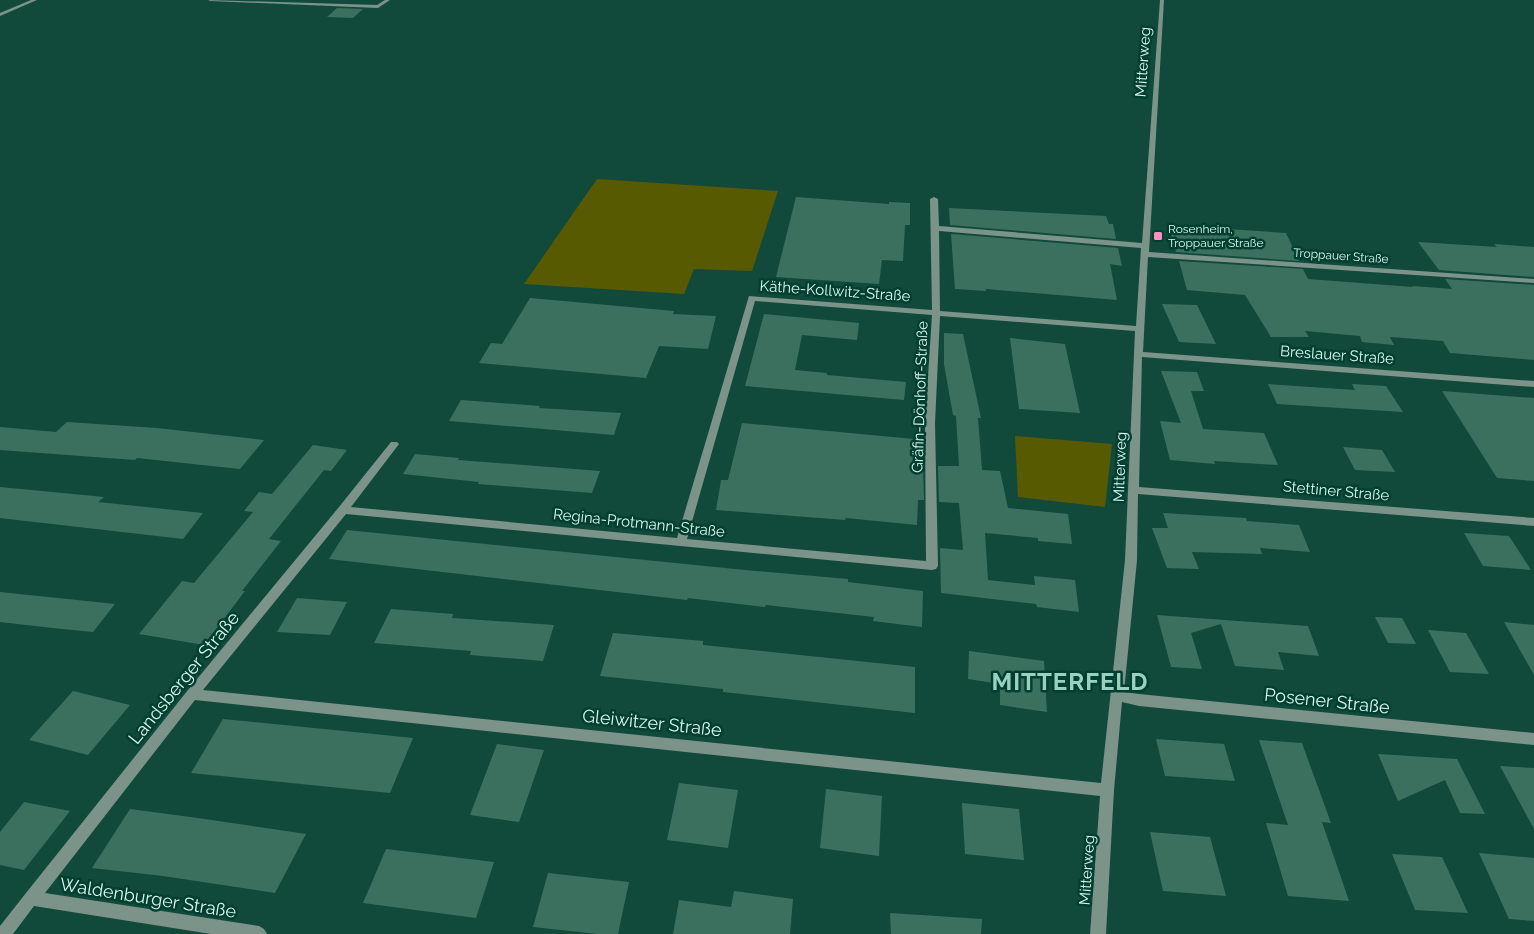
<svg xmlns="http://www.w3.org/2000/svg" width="1534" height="934" font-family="Raleway,sans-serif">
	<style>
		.green { fill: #585a02 }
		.building { fill: #3b705f }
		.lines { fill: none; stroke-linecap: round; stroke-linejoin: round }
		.street { fill: #7c938a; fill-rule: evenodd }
		.poi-dot { fill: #fc8fc2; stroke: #013f31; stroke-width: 2 }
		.labels { text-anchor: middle; stroke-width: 5; stroke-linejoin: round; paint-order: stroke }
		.far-poi-label { font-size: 12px; fill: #daf5eb; stroke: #013f31; text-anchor: start }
		.far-street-label { font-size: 12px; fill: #daf5eb; stroke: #013f31 }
		.street-label { font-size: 15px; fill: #daf5eb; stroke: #013f31 }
		.near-street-label { font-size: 18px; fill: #daf5eb; stroke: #013f31 }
		.near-district-label { font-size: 24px; font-weight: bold; letter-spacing: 1px; fill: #9ad1be; stroke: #013f31 }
	</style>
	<rect width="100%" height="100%" fill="#114a3b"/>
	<path class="green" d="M597 179 778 191 752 271 694 269 684 294 524 284Z
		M1015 436 1112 444 1105 507 1018 497Z"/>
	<path class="building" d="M337 8 363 9 353 18 327 17Z
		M796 197 889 204V202L910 203V225H905L903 261 882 260 879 284 776 277Z
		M949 208 1106 216 1109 224H1113L1116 239 950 225Z
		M1168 225 1286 233 1299 261 1176 252Z
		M951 234 1118 248 1122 266 1110 264 1117 300 986 289V291L955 289Z
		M1418 242 1497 247 1494 244 1534 247V277L1439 270Z
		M1179 261 1303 269 1308 279 1413 287 1412 286 1452 289 1445 279 1534 285V360L1450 353 1443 341 1390 337 1394 345 1362 342 1360 336 1305 331 1309 337H1271L1245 295 1187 290Z
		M530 298 674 311 673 314 716 316 708 349 659 346 646 378 479 363 491 343 502 344Z
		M1162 304 1197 305 1216 344 1179 342Z
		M764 314 859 323 857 340 802 335 795 370 827 373V375L906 382 904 400 745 386Z
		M944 333 963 334 981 418H978L982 470 1000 471 1008 508 1068 514 1072 544 1038 541V538L985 533 988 580 1035 585 1034 576 1075 580 1079 612 1037 607 1036 604 941 593 940 548 963 550 959 503 939 502 938 466H959L956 416 953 415 944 364Z
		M1010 338 1065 344 1080 413 1019 409Z
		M1161 371 1197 372 1204 391H1191L1203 429 1264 433 1278 465 1214 461 1215 464 1170 460 1160 421 1181 423Z
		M1268 384 1355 390 1352 384 1386 386 1403 412 1277 404Z
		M1442 391 1534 398V481L1497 478Z
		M461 400 540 406 539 408 621 413 614 435 449 421Z
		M67 422 157 428 264 440 240 469 137 458 135 460 0 450V427L56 432Z
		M742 423 914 439 913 466H923L924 500H918L917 525 846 518 845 520 716 510 721 480H728Z
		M313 445 347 450 331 471 324 470 269 539 281 541 242 591H245L204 645 139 634 182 581 194 583 253 512 244 511 259 492 272 494Z
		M1343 447 1382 450 1395 472 1355 470Z
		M415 454 459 458 458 460 600 471 592 493 478 484 479 482 403 474Z
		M0 487 104 497 98 502 203 513 183 539 0 518Z
		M1163 513 1246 518 1247 521 1299 525 1310 552 1260 548 1262 554 1192 552 1199 569 1167 568 1152 528H1168Z
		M347 530 745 570 848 579V582L923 591 922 627 873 621 874 617 766 605 765 607 688 598 687 600 329 559Z
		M1464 533 1509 536 1531 570 1483 566Z
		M0 592 77 600 115 604 93 632 53 628 0 622Z
		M297 598 347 602 330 635 277 632Z
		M391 609 453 614 452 618 554 625 543 661 470 655 471 651 374 643Z
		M1157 615 1308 626 1319 656 1278 652 1284 670 1235 666 1221 624 1191 633 1202 669 1171 667Z
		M1375 617 1402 618 1416 644 1388 643Z
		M1504 622 1534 625V675Z
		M1428 630 1466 633 1489 674 1450 672Z
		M613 633 703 641V645L915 667V713L723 692V689L600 676Z
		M969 651 1044 661 1047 712 1000 705V684L968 679Z
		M73 691 130 705 88 755 29 740Z
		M223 719 374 734 413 738 390 793 191 773Z
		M1156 739 1224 744 1235 781 1165 776Z
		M1259 740 1302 743 1331 823 1322 822 1349 901 1288 896 1266 823 1288 825Z
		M497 744 544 750 519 822 470 815Z
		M1378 754 1457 759 1485 814 1460 813 1445 780 1398 801Z
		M1500 766 1534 768V829Z
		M679 783 738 790 728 848 667 840Z
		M826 789 882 796 879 856 820 848Z
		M24 802 70 811 24 870 0 865V832Z
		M962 803 1019 809 1024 860 965 854Z
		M130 809 198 818 306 834 275 893 163 876 92 868Z
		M1150 832 1210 837 1226 896 1163 891Z
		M386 849 494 862 476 918 363 903Z
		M1479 853 1534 858V921L1509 919Z
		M1392 854 1442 857 1468 913 1415 910Z
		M548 873 629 882 618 934H597L533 927Z
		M734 891 793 899 790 934H673L679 900 731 907Z
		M890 913 982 919 981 934H891Z"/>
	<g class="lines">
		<path class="street" d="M31 0H37L0 16V13Z
			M208 0 377 5 385 0H390L378 8 210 1Z
			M1160 0H1164L1149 252 1534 279V283L1148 257 1143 352 1534 381V387L1142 357 1139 487 1534 518V526L1138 494 1137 560 1124 692 1139 694 1534 733V745L1139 706 1122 702 1114 790 1106 934H1090L1100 796 195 700 45 893 259 926 264 929 267 934H211L34 906 13 934H0V926L26 893 188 690 339 507 391 442H397L399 444 351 507 677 538 749 296 932 310 930 199 934 197 938 199 939 226 1142 243ZM939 231 1141 248 1136 326 940 311ZM755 301 932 315 925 423 926 561 687 539ZM940 316 1135 331 1125 560 1101 783 203 690 346 514 932 570 936 569 938 566 935 423Z"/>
	</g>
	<rect class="poi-dot" x="1153" y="231" width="10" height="10" rx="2.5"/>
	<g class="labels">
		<g class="far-poi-label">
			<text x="1168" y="233">Rosenheim,<tspan x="1168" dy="14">Troppauer Straße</tspan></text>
		</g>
		<g class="far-street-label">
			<text transform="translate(1341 256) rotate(4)" y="4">Troppauer Straße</text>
		</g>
		<g class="street-label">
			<text transform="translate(1143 62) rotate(-86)" y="5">Mitterweg</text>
			<text transform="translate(835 291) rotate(4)" y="5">Käthe-Kollwitz-Straße</text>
			<text transform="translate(1337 355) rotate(4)" y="5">Breslauer Straße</text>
			<text transform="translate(920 397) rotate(-88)" y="5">Gräfin-Dönhoff-Straße</text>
			<text transform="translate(1120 467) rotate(-88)" y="5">Mitterweg</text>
			<text transform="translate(1336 491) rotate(5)" y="5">Stettiner Straße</text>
			<text transform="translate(639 523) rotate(6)" y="5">Regina-Protmann-Straße</text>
			<text transform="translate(1087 870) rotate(-86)" y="5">Mitterweg</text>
		</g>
		<g class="near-street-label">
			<text transform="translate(184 678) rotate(-51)" y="6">Landsberger Straße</text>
			<text transform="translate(1327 701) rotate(6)" y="6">Posener Straße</text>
			<text transform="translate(652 723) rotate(6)" y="6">Gleiwitzer Straße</text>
			<text transform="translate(148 898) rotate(9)" y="6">Waldenburger Straße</text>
		</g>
		<g class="near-district-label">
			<text x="1070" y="690">MITTERFELD</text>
		</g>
	</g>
</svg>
